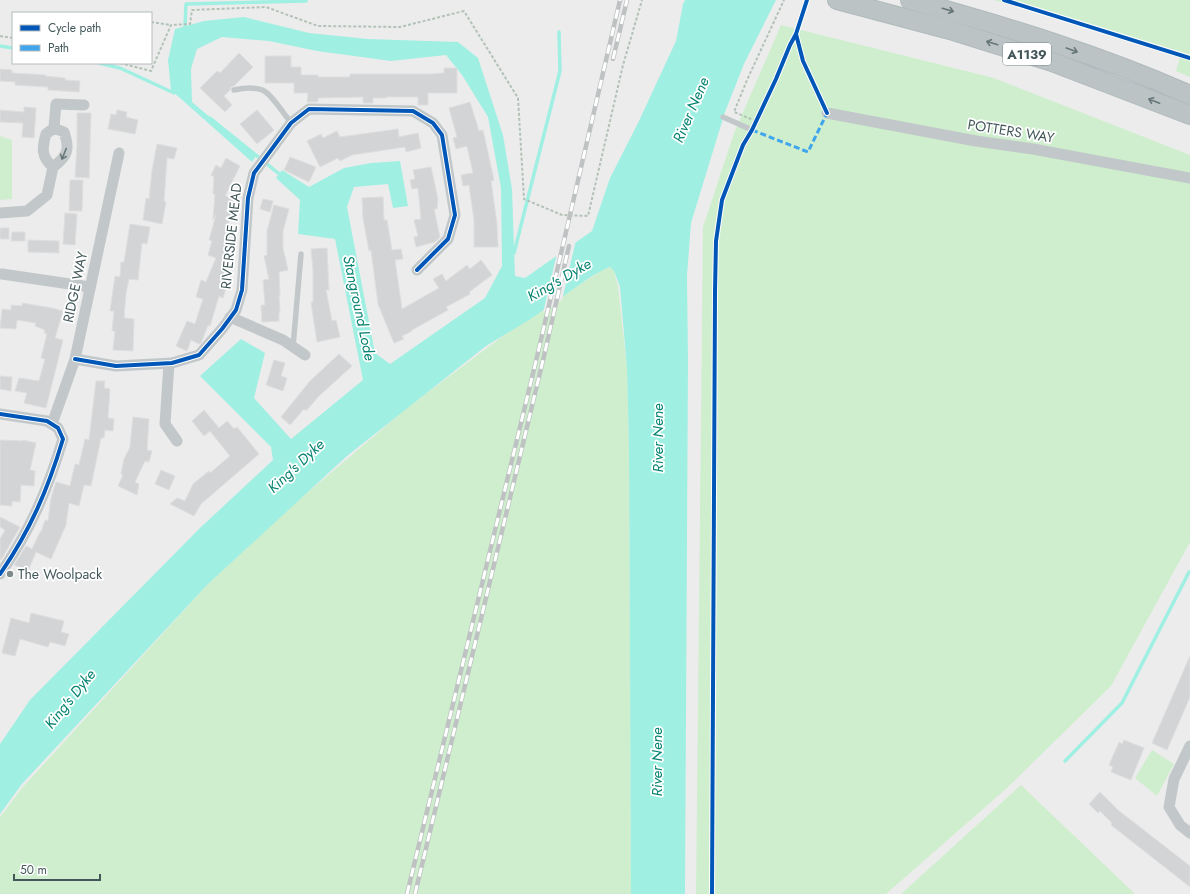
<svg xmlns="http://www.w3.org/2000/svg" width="1190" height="894" font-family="Jost,sans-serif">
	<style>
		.green { fill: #ceeece }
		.water { fill: #a0efe3 }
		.pier { fill: #edecec }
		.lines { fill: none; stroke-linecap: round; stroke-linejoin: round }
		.stream { stroke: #a0efe3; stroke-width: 3.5 }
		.building { fill: #d3d4d5; stroke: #dededf }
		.trunk-casing { stroke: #b0babc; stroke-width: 20 }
		.path { stroke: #b2c2b7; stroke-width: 2; stroke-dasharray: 3 2; stroke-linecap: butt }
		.service { stroke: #c2c8c9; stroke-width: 5.5 }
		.minor { stroke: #c2c8c9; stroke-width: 11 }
		.trunk { stroke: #bbc3c4; stroke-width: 18 }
		.rail-casing { stroke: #bfc2c3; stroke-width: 4.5 }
		.rail { stroke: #fff; stroke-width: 3; stroke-dasharray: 9; stroke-linecap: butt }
		.quiet { stroke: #3fa5ed; stroke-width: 3; stroke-dasharray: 6 3; stroke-linecap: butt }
		.cycleway-casing { stroke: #fff; stroke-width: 6 }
		.cycleway { stroke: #0057b8; stroke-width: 4 }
		.oneway { stroke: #677779 }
		.oneway2 { stroke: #69797b }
		.poi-dot { fill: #7e8b8c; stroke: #fff; stroke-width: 1.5 }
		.labels { text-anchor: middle; stroke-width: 3.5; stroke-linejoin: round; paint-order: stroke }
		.shield { fill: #fff; stroke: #7b898b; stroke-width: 1 }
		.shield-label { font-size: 13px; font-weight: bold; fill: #435759 }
		.street-label { font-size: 14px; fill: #435759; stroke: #fff }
		.poi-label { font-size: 14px; fill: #435759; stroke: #fff; text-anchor: start }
		.water-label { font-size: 15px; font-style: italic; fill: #078472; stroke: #fff }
	</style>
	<rect width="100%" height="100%" fill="#edecec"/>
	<path class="green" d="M993 0H1190V77L1176 71 1180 57 1178 56 1045 13Z
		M781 25 994 78 1190 155V542L1111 686 1007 788 886 894H696L703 227 734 133Z
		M0 136 12 140V199L0 200Z
		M610 267 614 271 618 287 627 368 629 448 631 894H0V817L22 788 208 584 293 505 407 408 507 333 602 270Z
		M1152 750 1174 764 1157 796 1135 778Z
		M1021 785 1135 894H901Z"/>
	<path class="water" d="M685 0H776L744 64 725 112 691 223 687 276 688 362 685 894H631L629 448 627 369 620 287 614 271 610 267 605 269 592 276 529 320 486 346 347 456 208 584 22 784 0 814V744L30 700 200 528 273 460 271 447 200 376 241 339 265 353 254 398 291 439 363 380 335 239 298 234 300 200 276 178 282 170 309 187 344 168 371 163 400 161 408 206 393 208 388 184 354 187 347 207 375 353 390 364 485 298 502 266 501 188 488 117 462 75 446 55 391 61 317 51 269 41 222 37 197 49 191 69 192 102 256 156 252 162 171 90 168 60 175 29 204 21 244 17 309 33 368 39 458 42 478 58 503 135 512 189 515 276 525 278 592 231 610 178 638 123 676 41 683 4Z"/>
	<path class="pier" d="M576 240 562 300 543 313 557 253Z"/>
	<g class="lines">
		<path class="stream" d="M185 26 186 4 306 1V0
			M0 46 13 48
			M99 63 120 68 174 93
			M210 118 283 177
			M514 253 560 71 559 32
			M1065 761 1122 703 1189 572"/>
	</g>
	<path class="building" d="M239 53 253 67 234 86 231 87 230 90 224 96 232 105 225 112 200 88 217 71 220 73Z
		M265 56H291V67H301V75H318V77H350V74H431L444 73V68H457V93H428V105H418V97H386V98H373V103H363V97L318 98V102H307L308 93H294V83H265Z
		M0 69 12 70V73L46 75 45 76 65 78V80L80 81 79 92 48 90V87L15 85V82L0 81Z
		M470 102 479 131 483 130 494 180 491 181 497 224 498 247H474V220L469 185 463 186 461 175 473 173 467 146 456 149 453 138 457 137 449 108Z
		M24 107 36 108 34 138 22 137 23 123 0 122V110L24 112Z
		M117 110 127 112 126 117 138 120 135 134 108 129 111 114 116 115Z
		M257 110 274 130 257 144 240 124Z
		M77 113H91L89 178 75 177 77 146Z
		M398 129 399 137 418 133 421 148 406 152 405 147 352 155 340 161 338 158 320 167 307 141 321 134 323 138 337 131 340 137Z
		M157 144 177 148 174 159 167 158 164 201 166 202 162 224 143 220 146 198 149 199 152 171Z
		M290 157 316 167 309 182 284 170Z
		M226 158 240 166 225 196 235 197 234 207H233L224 237 234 240 227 264H228L219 286 226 288 223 298 219 296 210 326 208 325 201 343 199 344 191 340 187 351 176 346 187 321 195 324 203 299 196 297 201 280 206 282 216 258 208 255 212 241 209 240 216 215 213 220 215 194H213L214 177 211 175 216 165 221 168Z
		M431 167 438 199 437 209H434L440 237 435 242 416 247 414 237 418 236 414 220 421 219 418 188 412 189 410 180 415 179 413 170Z
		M70 180H83L82 211H69Z
		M383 197 384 220H387L392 250 401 249 403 259 395 260 402 309 439 288 433 279 442 274 446 281 467 265 470 269 481 260 492 275 469 292 470 294 446 307 448 310 412 330V331L402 336 404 339 394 343 378 304 371 250 369 251 363 218 362 198Z
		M263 199 273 201 270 212 260 209Z
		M274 205 289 209 283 231V248L288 270 279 272 280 296H279L280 312 279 313V321L262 322 261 305H265L263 280 269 279 264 256 267 255V231Z
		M65 213 77 214 75 245 63 244Z
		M130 224 150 227 147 244 142 243 138 280 129 279 126 293 124 318 134 319 133 351 113 350 115 331H112L114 311H110L115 276 120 277 121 262H124Z
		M0 228H9V239H0Z
		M12 232H25V241H11Z
		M28 240 59 241V253L28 252Z
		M327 248 329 290H326L332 321 336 320 340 337 317 342 311 302H313V270L311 249Z
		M22 303 52 308 63 311 55 338 63 340 46 408 24 403 27 393 15 391 19 378 39 381 45 359 41 358 47 334 44 333 45 330 35 326 36 323 17 320 16 329 0 328 2 309 11 310V305L22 306Z
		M339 354 352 366 319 396 306 411 304 409 290 425 281 417 310 381Z
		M274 360 285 363 281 376 287 378 283 391 266 385Z
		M0 376 12 377 11 391 0 389Z
		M96 381H105L104 388 110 389 108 418 114 419 113 431 105 430 104 438H101L91 486 84 485 79 506 69 503 66 525 51 559 36 552 28 571 14 565 26 546 32 549 40 532H41L45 520 48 521 51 498 56 482 70 486 75 464 79 465 85 439 89 440Z
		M204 410 219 428 227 421 234 429 237 427 259 454 201 504 194 516 170 504 177 498 185 501 193 484 209 471 210 473 230 456 210 431 204 436 192 421Z
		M133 417 149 419 147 450 152 451 149 462 145 461 135 482 139 484 137 495 118 486 123 475 121 474 124 459 130 447Z
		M0 440 23 441V440L36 443 30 470 35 471 34 486 21 485 20 502 12 501V506L0 505Z
		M161 470 175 476 169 490 155 484Z
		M0 517 20 527 1 560 0 559V539L5 530 0 527Z
		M31 613 64 621 61 632 69 634 65 646 50 642 48 647 20 639 15 656 2 653 11 618 29 623Z
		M1190 656V697L1167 750 1152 743Z
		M1124 740 1144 748 1131 780 1111 772 1113 767 1109 765 1119 742 1122 744Z
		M1100 792 1118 810 1190 866V887L1111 825 1112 823 1100 811 1098 813 1089 804Z"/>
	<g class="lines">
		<defs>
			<path id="trunk" d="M837 0 950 30 1052 62 1190 115
				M910 0C1005 26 1100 55 1190 95"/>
		</defs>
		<use href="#trunk" class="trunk-casing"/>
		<path class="path" d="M151 22 171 25
			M0 36 13 38
			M120 63 151 71 171 25 190 24 192 10 266 7 318 26 400 27 464 11 518 98 524 199 562 215 588 216 623 65 642 0
			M756 121 734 112 747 80 784 0"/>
		<path class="service" d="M234 90C243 88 254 87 262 90 270 92 285 115 291 123
			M723 117 752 130
			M293 347 301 254"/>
		<path class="minor" d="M827 113 976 141 1033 149 1190 178
			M54 128 56 104 84 105
			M0 213 27 211 47 195 53 167C68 156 70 149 64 132L54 128 46 134C42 148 41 157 53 167
			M2 274 90 287
			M230 317 283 340 305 355
			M75 359 116 366 172 363 199 355 222 329 236 310 242 290 248 198 254 173 291 123 309 109 413 111 433 123 442 135 455 215 448 239 417 270
			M169 363 165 424 177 441
			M0 414 47 421 58 428 63 439C48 489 30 531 0 574
			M52 424 75 359 119 153
			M1190 746 1174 779 1169 807 1180 825 1190 833"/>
		<use href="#trunk" class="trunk"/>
		<defs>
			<path id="rail" d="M613 59 627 0
				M407 894 536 361 620 0
				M415 894 544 356 569 246"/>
		</defs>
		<use href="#rail" class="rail-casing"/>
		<use href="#rail" class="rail"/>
		<path class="quiet" d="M752 130 808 152 827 113"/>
		<defs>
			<path id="cycleway" d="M1004 0 1190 58
				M796 34 803 61 827 113
				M75 359 116 366 172 363 199 355 222 329 236 310 242 290 248 198 254 173 291 123 309 109 413 111 433 123 442 135 455 215 448 239 417 270
				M0 414 47 421 58 428 63 439C48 489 30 531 0 574
				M712 894 715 292 716 241 722 200 743 145 752 130 776 79 790 45 796 34 807 0"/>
		</defs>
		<use href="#cycleway" class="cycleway-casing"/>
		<use href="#cycleway" class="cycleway"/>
	</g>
	<defs><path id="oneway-shaft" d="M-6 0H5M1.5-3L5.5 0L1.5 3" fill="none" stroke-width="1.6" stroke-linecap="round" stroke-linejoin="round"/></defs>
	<g class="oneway">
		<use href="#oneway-shaft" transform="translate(948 10) rotate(16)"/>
		<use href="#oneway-shaft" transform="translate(992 43) rotate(-163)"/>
		<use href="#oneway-shaft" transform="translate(1072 50) rotate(20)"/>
		<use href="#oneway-shaft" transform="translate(1154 101) rotate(-159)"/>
	</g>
	<use class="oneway2" href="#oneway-shaft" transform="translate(64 154) rotate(112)"/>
	<circle class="poi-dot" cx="10" cy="574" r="4"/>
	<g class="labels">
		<rect class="shield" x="1003" y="43" width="48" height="22" rx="3"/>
		<g class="shield-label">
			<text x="1027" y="59">A1139</text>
		</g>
		<g class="street-label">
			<text transform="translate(1011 131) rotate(9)" y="5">POTTERS WAY</text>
			<text transform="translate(231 236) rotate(-84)" y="5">RIVERSIDE MEAD</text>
			<text transform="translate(75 287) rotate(-78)" y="5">RIDGE WAY</text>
		</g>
		<g class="poi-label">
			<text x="18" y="579">The Woolpack</text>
		</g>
		<g class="water-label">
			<text transform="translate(691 110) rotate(-67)" y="5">River Nene</text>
			<text transform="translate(559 280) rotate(-30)" y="5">King's Dyke</text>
			<text transform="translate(359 308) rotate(78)" y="5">Stanground Lode</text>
			<text transform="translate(658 438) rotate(-90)" y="5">River Nene</text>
			<text transform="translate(296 466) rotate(-43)" y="5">King's Dyke</text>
			<text transform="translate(70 699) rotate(-51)" y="5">King's Dyke</text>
			<text transform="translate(657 762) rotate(-90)" y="5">River Nene</text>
		</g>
	</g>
	<rect x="12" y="12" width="140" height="52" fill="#ffffff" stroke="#b4bcbd"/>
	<rect x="20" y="25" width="20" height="6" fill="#0057b8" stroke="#b4bcbd"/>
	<text x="48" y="32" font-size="12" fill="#435759">Cycle path</text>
	<rect x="20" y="45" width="20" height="6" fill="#3fa5ed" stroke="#b4bcbd"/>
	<text x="48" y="52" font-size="12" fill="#435759">Path</text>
	<path d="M14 874v6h86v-6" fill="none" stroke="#435759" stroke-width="2"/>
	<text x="20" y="874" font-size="12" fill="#435759" stroke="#ffffff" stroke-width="3" paint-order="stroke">50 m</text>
</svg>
